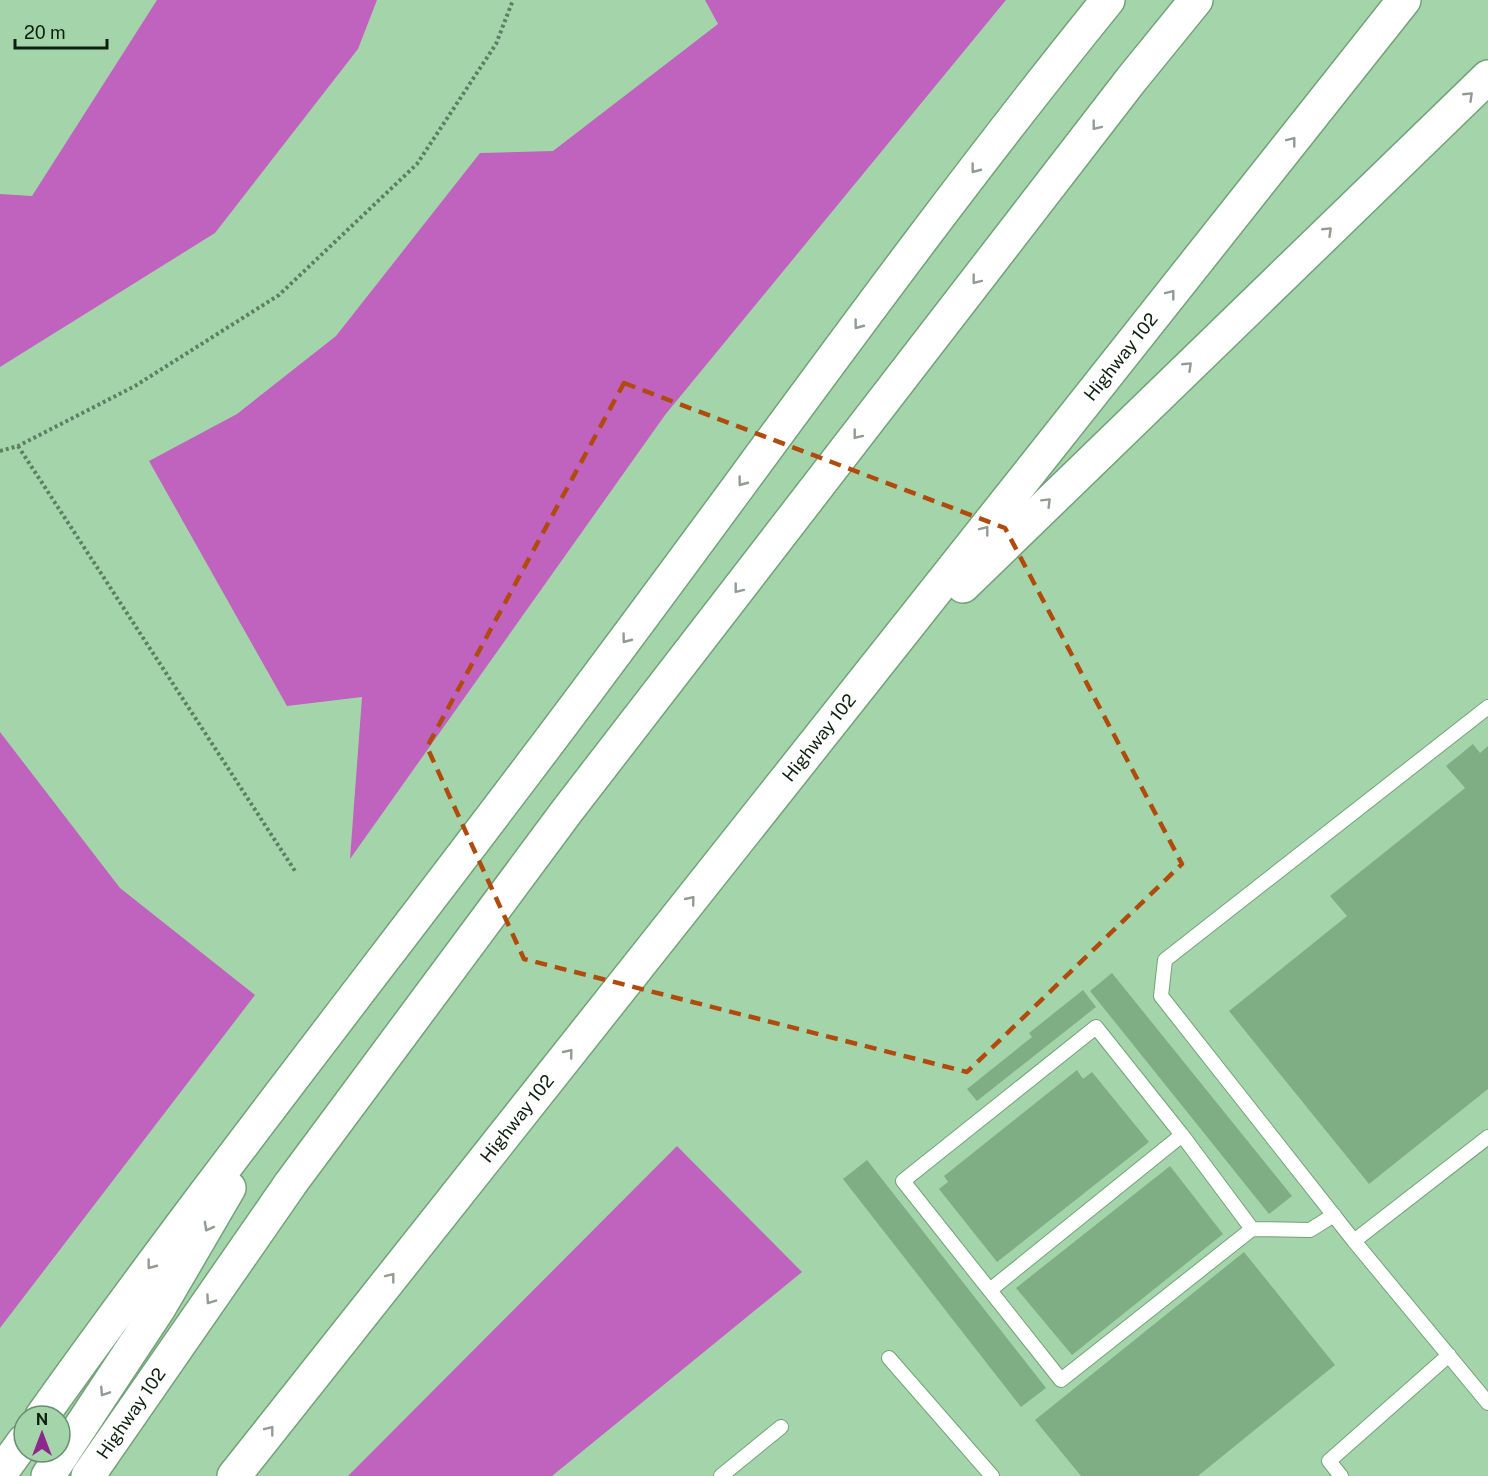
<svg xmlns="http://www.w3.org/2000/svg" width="1488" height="1476" font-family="'Public Sans',sans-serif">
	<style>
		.forest { fill: #c063be }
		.building { fill: #7fae85 }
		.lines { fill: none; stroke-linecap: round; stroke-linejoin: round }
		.lane-casing { stroke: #73a279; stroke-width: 16 }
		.highway-casing { stroke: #73a279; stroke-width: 36 }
		.path { stroke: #5d8061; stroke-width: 4; stroke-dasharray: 3 3; stroke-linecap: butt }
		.lane { stroke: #fff; stroke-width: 14 }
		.highway { stroke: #fff; stroke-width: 33 }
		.oneway { stroke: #929b93 }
		.marked { fill: none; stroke: #b14b0d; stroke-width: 4.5; stroke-dasharray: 12 8; stroke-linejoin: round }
		.labels { text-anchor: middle; stroke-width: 5; stroke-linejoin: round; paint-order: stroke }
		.street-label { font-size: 18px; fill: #0d2010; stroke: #a4d5aa }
	</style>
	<rect width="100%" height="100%" fill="#a4d5aa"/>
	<path class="forest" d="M157 0H377L358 49 215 233 0 367V194L32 196Z
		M705 0H1006L665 415 350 859 362 697 287 706 149 461 237 414 336 336 480 153 553 151 718 24Z
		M0 732 120 888 255 995 0 1328Z
		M677 1146 802 1272 552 1476H348Z"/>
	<path class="building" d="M1473 744 1480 753 1488 746V1089L1369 1184 1229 1011 1347 916 1330 896 1465 788 1446 766Z
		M1112 973 1292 1196 1269 1214 1090 991Z
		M1083 990 1096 1007 977 1101 967 1089 1032 1037 1029 1033Z
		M1077 1070 1083 1079 1092 1072 1149 1142 997 1262 939 1189 948 1182 944 1176Z
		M867 1160 1046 1388 1021 1407 843 1179Z
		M1170 1166 1223 1234 1072 1355 1016 1288Z
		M1244 1252 1335 1365 1198 1476H1081L1035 1420Z"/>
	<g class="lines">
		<defs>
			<path id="lane" d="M1488 707 1165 960 1161 996 1354 1241 1488 1403
				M1096 1027 1182 1135 1252 1229 1061 1380 903 1181Z
				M1252 1229 1310 1230 1334 1215
				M1354 1241 1488 1137
				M990 1290 1182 1135
				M889 1358 992 1476
				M721 1476 781 1427
				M1341 1476 1329 1461 1449 1355"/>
			<g id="highway">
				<path d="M963 586 1488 77"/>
				<path d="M42 1416C199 1196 366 984 529 768 723 513 906 249 1108 0"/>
				<path d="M0 1474 24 1441"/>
				<path d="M48 1476 159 1308 229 1188"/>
				<path id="s1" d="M88 1476 291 1183 567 811 1131 80 1196 0"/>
				<path id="s2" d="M234 1476 1404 0"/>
			</g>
		</defs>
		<use href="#lane" class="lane-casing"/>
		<use href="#highway" class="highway-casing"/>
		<path class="path" d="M18 446 295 871
			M0 451 18 446 135 386 279 295 417 164 496 44 513 0"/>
		<use href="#lane" class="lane"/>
		<use href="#highway" class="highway"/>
	</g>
	<defs><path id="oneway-chevron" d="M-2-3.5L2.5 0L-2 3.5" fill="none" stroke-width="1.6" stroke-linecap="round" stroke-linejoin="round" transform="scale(1.5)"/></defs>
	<g class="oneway">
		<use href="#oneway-chevron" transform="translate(1469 96) rotate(-44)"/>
		<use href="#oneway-chevron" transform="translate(1096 126) rotate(128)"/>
		<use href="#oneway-chevron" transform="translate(1292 141) rotate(-52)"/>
		<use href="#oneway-chevron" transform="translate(975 169) rotate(127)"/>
		<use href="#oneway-chevron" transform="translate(1328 231) rotate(-44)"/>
		<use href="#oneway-chevron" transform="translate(976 280) rotate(128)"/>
		<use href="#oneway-chevron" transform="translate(1171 294) rotate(-52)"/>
		<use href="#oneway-chevron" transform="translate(858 325) rotate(127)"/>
		<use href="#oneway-chevron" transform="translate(1188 366) rotate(-44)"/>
		<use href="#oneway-chevron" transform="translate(857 435) rotate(128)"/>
		<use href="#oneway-chevron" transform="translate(742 482) rotate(127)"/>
		<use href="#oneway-chevron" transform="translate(1047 502) rotate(-45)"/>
		<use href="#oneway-chevron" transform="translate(985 530) rotate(-52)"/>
		<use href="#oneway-chevron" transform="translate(738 589) rotate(128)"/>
		<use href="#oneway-chevron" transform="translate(626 639) rotate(127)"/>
		<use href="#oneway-chevron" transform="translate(691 900) rotate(-51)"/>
		<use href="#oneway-chevron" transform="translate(569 1053) rotate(-51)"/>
		<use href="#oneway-chevron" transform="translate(208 1227) rotate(119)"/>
		<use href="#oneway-chevron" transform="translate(151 1265) rotate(127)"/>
		<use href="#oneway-chevron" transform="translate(391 1277) rotate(-52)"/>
		<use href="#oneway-chevron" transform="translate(210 1300) rotate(125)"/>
		<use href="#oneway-chevron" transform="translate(104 1392) rotate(123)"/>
		<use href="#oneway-chevron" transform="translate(270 1430) rotate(-52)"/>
	</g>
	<path class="marked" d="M624 383 1005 528 1182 864 967 1072 524 959 427 747Z"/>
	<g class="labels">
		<g class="street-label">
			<text dy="6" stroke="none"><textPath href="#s2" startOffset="1428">Highway 102</textPath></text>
			<text dy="6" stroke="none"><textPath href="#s2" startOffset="942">Highway 102</textPath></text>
			<text dy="6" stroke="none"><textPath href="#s2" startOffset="456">Highway 102</textPath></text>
			<text dy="6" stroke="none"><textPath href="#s1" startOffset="76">Highway 102</textPath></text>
		</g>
	</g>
	<g transform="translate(42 1434)"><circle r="28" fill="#a4d5aa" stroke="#688d6c" stroke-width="1.5"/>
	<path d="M0-4.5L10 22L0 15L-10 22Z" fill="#8d278d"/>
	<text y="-9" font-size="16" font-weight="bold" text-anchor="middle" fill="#0d2010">N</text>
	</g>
	<path d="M15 39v9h92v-9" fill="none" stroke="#0d2010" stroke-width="3"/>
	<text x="24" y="39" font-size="18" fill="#0d2010" stroke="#a4d5aa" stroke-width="4.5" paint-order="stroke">20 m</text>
</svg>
